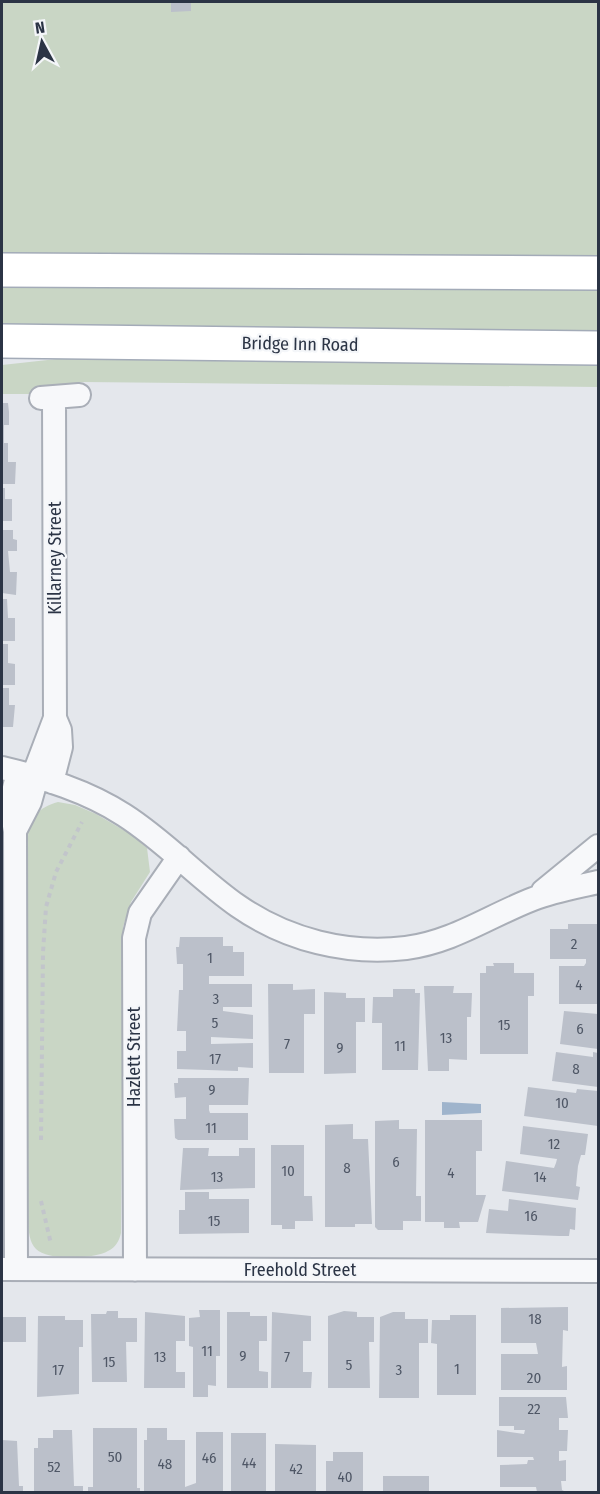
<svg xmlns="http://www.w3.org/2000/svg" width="600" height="1494" font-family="'Fira Sans Condensed',sans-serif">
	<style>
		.green { fill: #c9d6c5 }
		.water { fill: #9fb4cc }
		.building { fill: #bbc0ca }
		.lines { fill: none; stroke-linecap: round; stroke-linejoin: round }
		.minor-casing { stroke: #a9aeb7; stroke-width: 26 }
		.primary-casing { stroke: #a3abb8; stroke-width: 36 }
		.path { stroke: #c2c5cb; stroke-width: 4; stroke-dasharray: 4.5 4.5; stroke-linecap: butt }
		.minor { stroke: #f7f8fa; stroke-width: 22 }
		.primary { stroke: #fff; stroke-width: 33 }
		.labels { text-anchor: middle; stroke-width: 4.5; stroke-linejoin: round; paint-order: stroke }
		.number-label { font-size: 15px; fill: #4f5766 }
		.street-label { font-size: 18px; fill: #2b3445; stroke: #f4f6f9 }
	</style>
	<rect width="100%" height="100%" fill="#e4e7ec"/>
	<path class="green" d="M2 2H598V261L2 259Z
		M2 283 598 286V337L2 329Z
		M84 356 598 361V387L84 382 34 389 33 394H2V365Z
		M58 802 75 805 96 814 132 835 147 848 150 872 131 902 123 927 121 1233C119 1241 116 1247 108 1251 95 1259 47 1261 36 1249 29 1242 29 1232 28 1223V837C29 818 39 807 58 802Z"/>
	<path class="water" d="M442 1102 481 1104V1113L442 1115Z"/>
	<path class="building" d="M171 2H191V11L171 12Z
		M2 403H8L9 412V425H4V443H8V462H16L15 484H2Z
		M2 488H5V499H12V521H2Z
		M2 530H13V539L17 540V551H8L10 572H17L16 595 2 593Z
		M2 599H7L8 618H15V641H2Z
		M2 644H8V663L15 664V685H2Z
		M2 688H9V705H15L13 727H2Z
		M568 924H598V1004H559V966H584L586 963V959H550V929H568Z
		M180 937H223V946H233V952H244V976H209V984H252V1007H223V1011L253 1015V1039L211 1037V1044L253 1043V1068L238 1067V1071L177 1069V1051H186V1031H177L179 990H183V964H177L176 947H179Z
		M493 963H514V973H534V996H528V1054H480V973H486V966H494Z
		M268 984H293V990L315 989V1014H304V1073H269Z
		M424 986H454L453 993H472L471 1017H467V1060L449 1059V1071H428Z
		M393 989H415V993H420L418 1070H382V1023H372L373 997H393Z
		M324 992 346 993V998H365V1022H356V1073L324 1074Z
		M564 1011 598 1014V1049L560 1044Z
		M556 1052 593 1057V1052L598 1053V1087L552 1081Z
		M178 1078H249L248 1105H209V1110L210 1113H248V1140H178L175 1138 174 1119H186V1097L175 1098 174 1083H178Z
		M528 1087 576 1093 577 1089 598 1091V1126L524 1116Z
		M399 1120V1129H417L416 1196H421V1221H403V1230H378L375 1227V1121Z
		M425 1120H482V1151H476V1195H486L478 1222H459L460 1228H444V1222H425Z
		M353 1124V1139H368L372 1224H355V1227H325V1125Z
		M523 1126 588 1134 585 1155H581L578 1166 576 1186 580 1187 578 1200 502 1191 506 1161 554 1168 556 1163 557 1159 520 1154Z
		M271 1145H304V1196H312L313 1221H295V1229H282V1225H271Z
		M183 1148H209L208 1156H239V1148H255V1188L180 1190Z
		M185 1192H209V1199H249V1233L179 1234V1210H185Z
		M509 1199 576 1208 575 1230 570 1229 569 1236H559L486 1233 489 1209 508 1211Z
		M568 1307V1331L563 1330 562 1367 567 1366V1390H501V1354H538L536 1343H501V1308Z
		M199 1310H220V1356H216V1386L208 1385V1397H193V1347L189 1346V1318L200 1317Z
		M107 1311H118V1318H137V1342H126L127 1382H92L91 1314H106Z
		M344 1311 357 1312V1317H374V1342H369L370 1388H328V1316Z
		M145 1312 185 1316V1341H176V1372H185V1388H144Z
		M227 1312H250V1316H267V1341H259V1371L268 1372V1388H227Z
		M272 1312 311 1316V1341H303V1372H312L311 1388H271Z
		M393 1312H405V1319H428V1343H419V1398H379L380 1317Z
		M450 1315H476V1395H437V1344L431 1343 432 1320H450Z
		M38 1316H65V1320H83V1347H79V1394L37 1397Z
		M2 1317H26V1342H2Z
		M499 1397H566L568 1418H559V1430H568L567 1451H559V1461L566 1460V1481H561L562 1490 566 1492H537L536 1487H500V1465L527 1464 528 1460H534L533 1457H497V1430L524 1434 525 1430H514V1426H499Z
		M93 1428H137V1488H140V1492H88V1487H93Z
		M147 1428H167V1440H185V1487L196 1483V1432H223V1492H144V1440H147Z
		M53 1430H72L74 1486H83V1492H34V1448H38V1438H53Z
		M231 1433H266V1492H231Z
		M2 1440 17 1441 19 1486H23V1492H2Z
		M275 1444 316 1445V1492H275Z
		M333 1452H363V1492H326V1461H333Z
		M383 1476H429V1492H383Z"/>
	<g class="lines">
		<defs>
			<path id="minor" d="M41 398 79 395
				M2 768C44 778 87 791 124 815 165 841 198 878 238 906 287 940 347 955 406 948 453 942 489 916 533 899 554 891 577 887 598 882
				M33 776 55 718
				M52 782 61 747 60 730 55 718 54 398
				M15 831 30 802 37 777
				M543 891 598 846
				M2 1269 598 1271
				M16 1269 15 831 10 804 18 772
				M135 1270 134 938 140 913 179 857"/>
			<path id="primary" d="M2 270 598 273
				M2 341 598 348"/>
		</defs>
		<use href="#minor" class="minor-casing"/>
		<use href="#primary" class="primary-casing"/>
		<path class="path" d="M41 1140 43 952 46 907 56 872 82 822
			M41 1201 51 1244"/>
		<use href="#minor" class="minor"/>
		<use href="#primary" class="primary"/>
	</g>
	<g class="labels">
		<g class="number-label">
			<text x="574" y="949">2</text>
			<text x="210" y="963">1</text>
			<text x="579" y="990">4</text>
			<text x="216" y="1004">3</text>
			<text x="215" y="1028">5</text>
			<text x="504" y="1030">15</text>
			<text x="580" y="1034">6</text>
			<text x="446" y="1043">13</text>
			<text x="287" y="1049">7</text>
			<text x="400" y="1051">11</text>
			<text x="340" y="1053">9</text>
			<text x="215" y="1064">17</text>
			<text x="576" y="1074">8</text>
			<text x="212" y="1095">9</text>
			<text x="562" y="1108">10</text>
			<text x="211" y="1133">11</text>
			<text x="554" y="1149">12</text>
			<text x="396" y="1167">6</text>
			<text x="347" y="1173">8</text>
			<text x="288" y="1176">10</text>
			<text x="451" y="1178">4</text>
			<text x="217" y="1182">13</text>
			<text x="540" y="1182">14</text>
			<text x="531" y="1221">16</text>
			<text x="214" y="1226">15</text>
			<text x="535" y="1324">18</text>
			<text x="207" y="1356">11</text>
			<text x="243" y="1361">9</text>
			<text x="160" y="1362">13</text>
			<text x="287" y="1362">7</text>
			<text x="109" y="1367">15</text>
			<text x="349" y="1370">5</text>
			<text x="457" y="1374">1</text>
			<text x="58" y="1375">17</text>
			<text x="399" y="1375">3</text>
			<text x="534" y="1383">20</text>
			<text x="534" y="1414">22</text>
			<text x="115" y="1462">50</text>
			<text x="209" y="1463">46</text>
			<text x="249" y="1468">44</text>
			<text x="165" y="1469">48</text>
			<text x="54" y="1472">52</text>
			<text x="296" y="1474">42</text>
			<text x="345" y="1482">40</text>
		</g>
		<g class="street-label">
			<text transform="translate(300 344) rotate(1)" y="6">Bridge Inn Road</text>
			<text transform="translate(55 558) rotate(-90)" y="6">Killarney Street</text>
			<text transform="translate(134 1057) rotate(-90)" y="6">Hazlett Street</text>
			<text x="300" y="1276">Freehold Street</text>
		</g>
	</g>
	<rect width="600" height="1494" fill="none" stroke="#2b3445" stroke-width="6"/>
	<g transform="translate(42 42) rotate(352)" stroke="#f4f6f9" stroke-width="4.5" paint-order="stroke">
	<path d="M0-4.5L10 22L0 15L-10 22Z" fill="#2b3445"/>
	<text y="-9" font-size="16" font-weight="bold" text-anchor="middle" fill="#2b3445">N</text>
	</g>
</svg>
